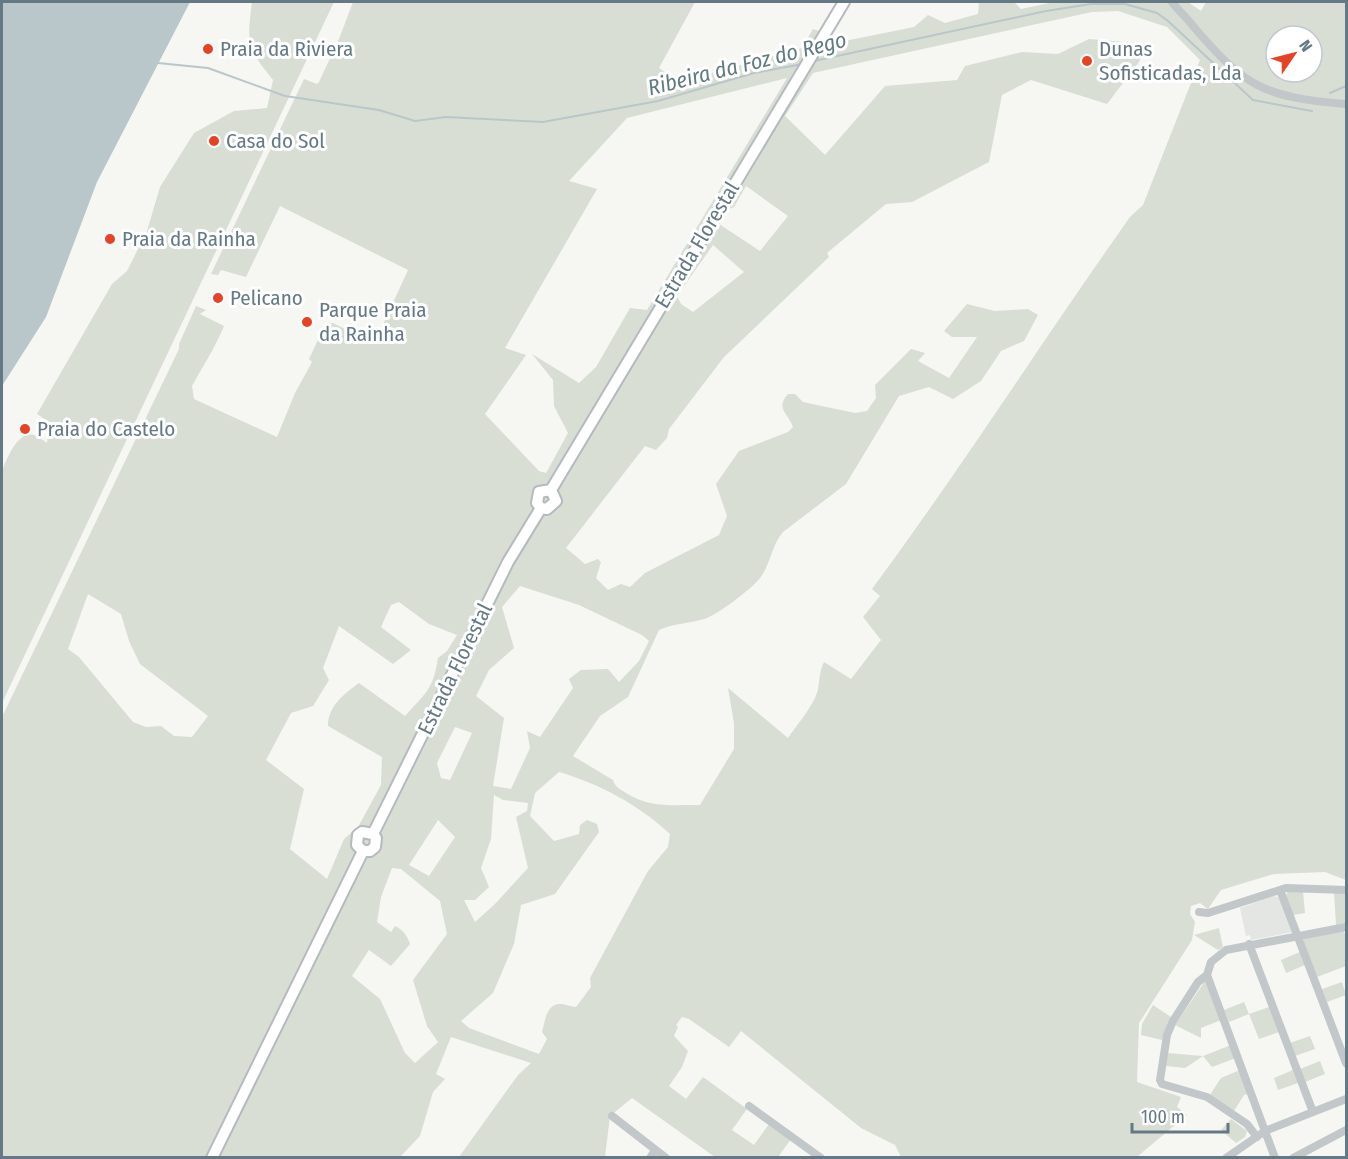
<svg xmlns="http://www.w3.org/2000/svg" width="1348" height="1159" font-family="'Fira Sans Condensed',sans-serif">
	<style>
		.built { fill: #e4e6e4 }
		.green { fill: #d8ded4; fill-rule: evenodd }
		.water { fill: #b9c7ca }
		.lines { fill: none; stroke-linecap: round; stroke-linejoin: round }
		.stream { stroke: #b9c7ca; stroke-width: 2 }
		.secondary-casing { stroke: #b4babe; stroke-width: 14 }
		.street { stroke: #c2c7c9; stroke-width: 8 }
		.secondary { stroke: #fff; stroke-width: 10 }
		.poi-dot { fill: #e64223; stroke: #fff; stroke-width: 2 }
		.labels { text-anchor: middle; stroke-width: 6; stroke-linejoin: round; paint-order: stroke }
		.poi-label { font-size: 21px; fill: #657985; stroke: #fff; text-anchor: start }
		.street-label { font-size: 21px; fill: #657985; stroke: #fff }
		.water-label { font-size: 22px; font-style: italic; fill: #607b81; stroke: #fff }
	</style>
	<rect width="100%" height="100%" fill="#f6f6f3"/>
	<path class="built" d="M1274 896 1280 898 1293 932 1251 940 1250 935 1246 936 1240 908Z"/>
	<path class="green" d="M252 2H334L2 703V471C7 459 17 431 34 435 38 436 44 441 47 443L49 422 37 414 112 284 127 271 147 231 160 187 194 133 234 111 267 108 273 80C246 47 247 42 252 2Z
		M353 2H695L659 68 679 82 802 48 813 29 825 33 818 46 825 45 914 27 928 15 945 23 978 14 979 2 1015 3 1021 9 1054 2H1188L1201 11 1206 2H1346V880L1325 872 1274 874 1221 890 1208 909 1200 903 1191 906 1190 914 1195 922 1192 940 1139 1023 1137 1082 1181 1097 1177 1107 1187 1115 1138 1156 901 1157 895 1145 861 1128 741 1031 729 1047 689 1019 682 1017 676 1025 678 1027 674 1036 688 1051 682 1067 669 1086 686 1099 703 1077 747 1109 732 1130 754 1145 769 1124 791 1139 778 1157H715L632 1098 610 1116 605 1157H459L518 1075 531 1063 451 1037 436 1074 445 1079 433 1092 420 1136 400 1157H2V717L179 349V344L196 306 206 310 200 314 224 326C215 348 203 366 192 386L194 399 277 437 295 393 312 362 309 359 326 323H333L371 342 381 329 408 270 280 206 246 277 221 270 218 275 211 274 304 79 317 84 319 82 339 39ZM1118 11 1167 27 1200 60 1143 205 1130 217C1043 340 962 467 872 589L880 596 863 617 881 640 851 679 824 662C817 677 821 686 815 698 808 712 797 725 788 738L728 688 734 723V749L700 805C673 805 649 808 626 793 620 789 615 787 613 780L573 756 600 716 628 697 659 630C674 623 689 624 704 619 716 616 753 588 760 578 771 564 771 546 783 532L846 484 899 396 929 387 953 399 981 381 1001 351 1024 341 1038 315 1028 309 995 311 967 304 944 331 952 337H977L949 378 918 361 925 353 911 349 875 385 876 398 867 411 855 413 803 402 795 394H788C775 409 788 413 793 427L788 432 739 451 716 484 727 516 719 535 645 573 630 587 621 584 608 590 596 578 601 562 598 559 585 564 566 548 645 446 656 450 667 438 669 429 724 357 829 257 827 253 886 204 912 202 989 162 1002 95 1031 80 1107 104 1139 62 1148 44 1089 39 1058 54 1022 52 965 66 957 80 885 86 825 155 785 116 813 73 1092 12ZM1276 36H1312V72H1276ZM787 78 647 310 630 308 596 367 579 383 532 354 553 380 554 406 568 433 546 473 539 471 485 414 526 355 505 348 597 189 569 181 627 118ZM746 186 788 216 760 251 719 224 727 210 734 207ZM713 245 744 272 693 312 681 304 677 296ZM520 586 579 605 642 635 649 641 639 661 619 682 608 669 581 670 569 679 573 688 540 737 527 731 530 748 511 789 493 786 504 718 476 696 489 670 514 648 502 607ZM88 594 121 614 129 641 140 664 208 716 192 737 174 736 161 726 146 727 133 722 79 657 68 649ZM399 602 429 624 457 635 447 651 438 658C433 691 425 693 405 716L359 683C344 694 328 706 328 726L382 757 381 785 358 827 344 839 327 879 290 849 304 789 266 760 291 713 313 706 329 680 323 668 339 626 393 664 411 650 381 627 391 605ZM455 727 472 733 450 780 441 778 437 763ZM559 772C600 784 639 805 670 834L668 847 648 871 590 978 591 987 576 1007C571 1007 566 1004 561 1004 546 1003 545 1022 542 1032L547 1039 539 1054 469 1028 461 1021 493 993 514 944 521 905 555 894 599 832 597 824 587 820 580 825 579 834 554 841 530 816 535 793ZM494 795 503 800 528 803 527 811 516 817 528 868 495 904 475 922 464 900H475L489 887 481 868 491 839ZM438 820 455 837 429 876 409 865ZM392 868 401 869 440 901 447 934 413 980 427 1026 438 1042 415 1063 405 1053 380 999 352 976 369 950 391 966 410 944C407 935 403 930 395 926L391 932 377 922 381 897Z
		M1288 892H1303L1305 913 1293 915 1286 895Z
		M1334 893H1346V923L1336 925Z
		M1219 928 1223 947 1218 950 1194 935Z
		M1343 931 1346 935V966L1317 977 1303 941 1306 937Z
		M1300 952 1305 965 1286 973 1281 960Z
		M1205 981 1221 1020 1201 1028V1038L1175 1025Z
		M1342 982 1346 995 1327 1002 1322 989Z
		M1244 1002 1249 1014 1269 1007 1279 1032 1259 1039 1249 1014 1229 1022 1224 1010Z
		M1153 1005 1171 1017 1162 1040 1141 1035 1142 1024Z
		M1310 1036 1315 1049 1295 1056 1290 1043Z
		M1231 1045 1236 1058 1212 1067 1203 1056 1185 1068 1166 1066 1167 1053 1203 1056Z
		M1320 1061 1325 1074 1305 1082 1300 1069Z
		M1240 1070 1250 1094 1244 1095 1234 1111 1210 1095 1221 1078Z
		M1293 1070 1298 1083 1278 1090 1274 1078Z
		M1231 1119 1247 1131 1245 1137 1236 1143 1221 1130Z"/>
	<path class="water" d="M2 2H190L97 182 46 317 2 386Z"/>
	<g class="lines">
		<path class="stream" d="M814 61 1046 11 1091 4H1125L1157 13 1168 21 1253 100 1312 111
			M158 63 208 68 285 96 379 110 415 121 446 117 543 122 658 101 754 73 803 64
			M1330 93 1346 86"/>
		<defs>
			<path id="secondary" d="M551 490 844 2
				M541 508 537 503 539 492 551 490
				M541 508 547 509 556 501 551 490
				M373 834 508 562 541 508
				M363 851 357 845 358 835 362 832 373 834
				M363 851H370L375 847 376 838 373 834
				M212 1158 363 851"/>
		</defs>
		<use href="#secondary" class="secondary-casing"/>
		<path class="street" d="M1172 2C1178 10 1186 17 1193 26 1246 88 1264 97 1346 104
			M1280 890 1346 1063
			M1199 912 1208 913 1286 888 1346 890
			M1249 944 1313 1112
			M1207 975 1275 1158
			M749 1106 821 1158
			M612 1116 666 1158
			M1257 1137 1247 1124 1207 1097 1162 1084 1160 1080 1167 1035 1173 1021 1198 982 1207 975 1211 962 1226 950 1346 927
			M650 1158 655 1150
			M1226 1158 1265 1131 1346 1099
			M1293 1158 1346 1130"/>
		<use href="#secondary" class="secondary"/>
	</g>
	<g class="poi-dot">
		<circle cx="208" cy="49" r="6"/>
		<circle cx="1087" cy="61" r="6"/>
		<circle cx="214" cy="141" r="6"/>
		<circle cx="110" cy="239" r="6"/>
		<circle cx="218" cy="298" r="6"/>
		<circle cx="307" cy="322" r="6"/>
		<circle cx="25" cy="429" r="6"/>
	</g>
	<g class="labels">
		<g class="poi-label">
			<text x="220" y="56">Praia da Riviera</text>
			<text x="1099" y="56">Dunas<tspan x="1099" dy="24">Sofisticadas, Lda</tspan></text>
			<text x="226" y="148">Casa do Sol</text>
			<text x="122" y="246">Praia da Rainha</text>
			<text x="230" y="305">Pelicano</text>
			<text x="319" y="317">Parque Praia<tspan x="319" dy="24">da Rainha</tspan></text>
			<text x="37" y="436">Praia do Castelo</text>
		</g>
		<g class="street-label">
			<text transform="translate(697 245) rotate(-59)" y="7">Estrada Florestal</text>
			<text transform="translate(455 669) rotate(-64)" y="7">Estrada Florestal</text>
		</g>
		<g class="water-label">
			<text transform="translate(747 63) rotate(-14)" y="8">Ribeira da Foz do Rego</text>
		</g>
	</g>
	<rect width="1348" height="1159" fill="none" stroke="#657985" stroke-width="6"/>
	<g transform="translate(1294 54) rotate(55)"><circle r="28" fill="#ffffff" stroke="#c1c9ce" stroke-width="1.5"/>
	<path d="M0-4.5L10 22L0 15L-10 22Z" fill="#e64223"/>
	<text y="-9" font-size="16" font-weight="bold" text-anchor="middle" fill="#657985">N</text>
	</g>
	<path d="M1132 1123v9h96v-9" fill="none" stroke="#657985" stroke-width="3"/>
	<text x="1141" y="1123" font-size="18" fill="#657985" stroke="#ffffff" stroke-width="4.5" paint-order="stroke">100 m</text>
</svg>
